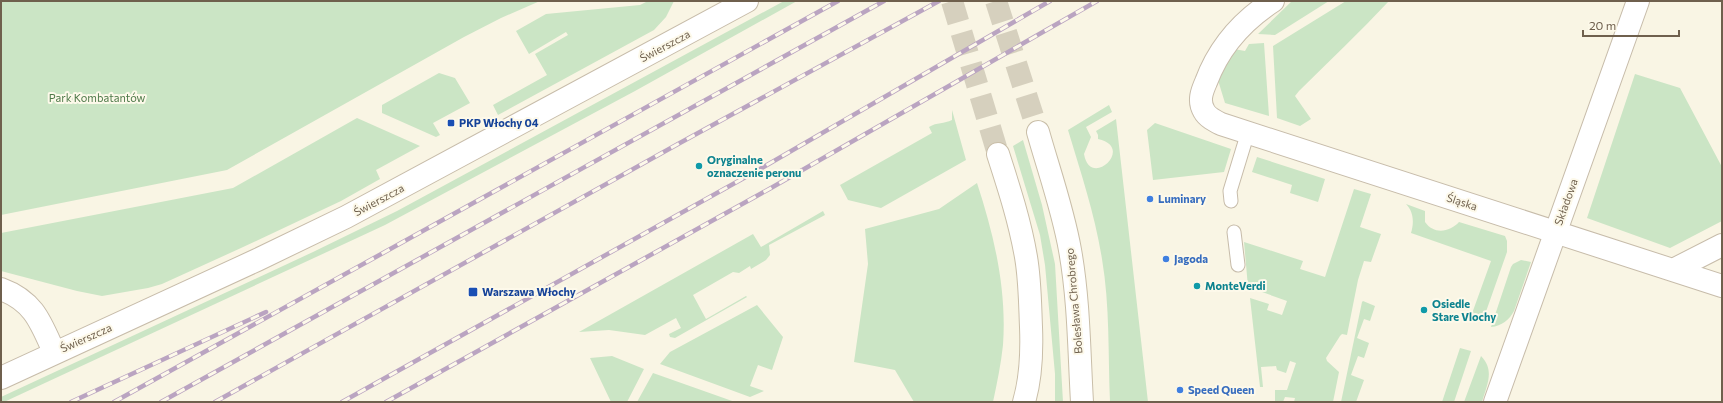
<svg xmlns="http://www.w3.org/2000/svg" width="1723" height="403" font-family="Commissioner,sans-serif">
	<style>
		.green { fill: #cbe5c5 }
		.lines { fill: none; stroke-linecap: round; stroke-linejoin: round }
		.secondary-tunnel { stroke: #d6d0be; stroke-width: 22; stroke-dasharray: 22 11; stroke-linecap: butt }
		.service-casing { stroke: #c7bcaa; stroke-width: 15 }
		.minor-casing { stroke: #c7bcaa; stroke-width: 24 }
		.tertiary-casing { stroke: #c7bcaa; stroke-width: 24 }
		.secondary-casing { stroke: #c9bea8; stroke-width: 24 }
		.service { stroke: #fff; stroke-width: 13 }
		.minor { stroke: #fff; stroke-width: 22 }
		.tertiary { stroke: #fff; stroke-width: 22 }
		.secondary { stroke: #fff; stroke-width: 22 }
		.rail-casing { stroke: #baa4c1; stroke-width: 4.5 }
		.rail { stroke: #fdf9ea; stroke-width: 3; stroke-dasharray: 9; stroke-linecap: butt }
		.transit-dot { fill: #1a4fb4; stroke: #fdf9ea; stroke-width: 1.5 }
		.culture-dot { fill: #0f9aa8; stroke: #fdf9ea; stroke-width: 1.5 }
		.shop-dot { fill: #3f7fe0; stroke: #fdf9ea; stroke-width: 1.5 }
		.labels { text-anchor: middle; stroke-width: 4; stroke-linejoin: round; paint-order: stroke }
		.street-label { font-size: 11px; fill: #6f604d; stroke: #fdf9ea }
		.park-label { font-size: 11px; fill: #4e7949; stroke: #fdf9ea }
		.transit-label { font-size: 11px; font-weight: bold; fill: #164399; stroke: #fdf9ea; text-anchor: start }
		.culture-label { font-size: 11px; font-weight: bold; fill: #0d838f; stroke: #fdf9ea; text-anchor: start }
		.shop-label { font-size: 11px; font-weight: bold; fill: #366cbe; stroke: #fdf9ea; text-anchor: start }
	</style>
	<rect width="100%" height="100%" fill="#f9f5e4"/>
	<path class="green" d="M1 1H540L501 18 464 37 227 170 1 215Z
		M648 1H674L666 17 654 30 498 115 493 105 547 75 535 54 568 35 566 32 529 54 516 31 546 14 640 5Z
		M784 1H797L635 91 385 225 4 402H1V397L313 252 397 211Z
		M1292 1H1329L1275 35 1258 34Z
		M1346 1H1389C1360 32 1329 61 1299 91L1295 96 1311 119 1300 126 1277 118 1273 46Z
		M1264 43 1269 116 1225 103 1217 77 1234 49 1245 51 1249 44Z
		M439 73 455 78 470 103 433 123 440 135 436 137 382 113V105Z
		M1635 74 1680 88 1722 167V221L1670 248 1587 218Z
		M1109 105 1112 112 1086 127 1091 137 1084 154C1090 190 1136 147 1098 139V135L1096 131 1116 119 1148 402H1110C1108 355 1110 306 1102 259 1095 215 1081 173 1068 130Z
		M952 110 966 160 881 208 848 200 840 185 932 133 929 127C937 122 944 124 952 120Z
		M357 118 420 146 376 170 380 179 341 201 241 248 162 284 148 288 102 296 77 291 1 271V233L233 188Z
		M1155 123 1231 149 1224 172 1153 180 1147 130Z
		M1023 140 1042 205 1055 264 1063 402H1055V374L1045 265 1040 235 1013 146Z
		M1257 157 1325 179 1318 202 1290 193 1292 185 1252 172Z
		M977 183C994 235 1007 289 1003 345 1001 364 997 383 993 402H914L895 370 854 362 868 264 865 229 939 209Z
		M1354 189 1371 194 1360 227 1381 234 1371 262 1364 261 1358 280 1347 335 1342 334 1340 336 1326 358 1327 361 1339 372 1333 402H1294L1295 398 1285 397 1283 402H1275V390H1287L1296 363 1290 361 1286 373 1277 370 1276 366 1261 367 1263 387H1260L1250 298 1269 304 1267 310 1282 315 1287 301 1248 287 1244 242 1303 261 1300 269 1325 277Z
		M1406 204 1425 211V222C1434 235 1450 232 1459 222L1505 236 1507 241V252L1482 323 1470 319 1491 261 1411 233C1414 223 1414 212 1406 204Z
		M823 211 825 215 769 245 770 255 766 260 751 269 750 266 739 273 733 272 693 295 706 319 746 296 747 297 675 338 670 337 669 334 681 328 676 318 645 335 609 330 579 332 753 234 761 247Z
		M1521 260 1531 262 1514 311C1509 320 1502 326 1491 327L1511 267 1513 264Z
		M1363 301 1375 306 1370 321 1364 319 1357 338 1369 343 1364 358 1358 356 1351 375 1364 380 1356 402H1341L1362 302Z
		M757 305 783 337 772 370 758 365 750 386 764 391 750 397 660 364 670 352Z
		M1460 348 1471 351 1454 402H1442Z
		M612 356 644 369 627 402H611L590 358Z
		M1481 356C1495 370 1487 385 1482 402H1464Z
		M653 373 735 402H637Z"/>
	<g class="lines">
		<path class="secondary-tunnel" d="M952 1 998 154
			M996 1 1038 132"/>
		<defs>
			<path id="service" d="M1231 201 1230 191 1248 132
				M1234 232 1238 265"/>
			<path id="minor" d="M1273 1C1242 21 1219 47 1206 82 1202 91 1198 101 1204 111 1207 117 1215 121 1221 124L1722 286
				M1673 270 1722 245
				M1495 402 1638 1"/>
			<path id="tertiary" d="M1 289C34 301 41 323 54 352
				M1 378 257 260 346 217 747 1"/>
			<path id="secondary" d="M1038 132C1049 171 1063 210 1070 250 1079 300 1079 351 1082 402
				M998 154C1009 188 1020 222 1026 257 1030 280 1030 303 1031 327 1032 352 1031 378 1024 402"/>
		</defs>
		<use href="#service" class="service-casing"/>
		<use href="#minor" class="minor-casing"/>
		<use href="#tertiary" class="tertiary-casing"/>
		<use href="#secondary" class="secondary-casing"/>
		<use href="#service" class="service"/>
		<use href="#minor" class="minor"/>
		<use href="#tertiary" class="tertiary"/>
		<use href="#secondary" class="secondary"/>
		<defs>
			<path id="rail" d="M71 402 266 312
				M114 402 838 1
				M161 402 884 1
				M215 402 678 144 939 1
				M342 402 760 169 1050 1
				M386 402 771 188 1097 1"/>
		</defs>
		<use href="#rail" class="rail-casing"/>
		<use href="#rail" class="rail"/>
	</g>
	<g class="transit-dot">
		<rect x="447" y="119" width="8" height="8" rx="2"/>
		<rect x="468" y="287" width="10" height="10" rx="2"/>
	</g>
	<g class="culture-dot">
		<circle cx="699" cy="166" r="4"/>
		<circle cx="1197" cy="286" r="4"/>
		<circle cx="1424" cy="310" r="4"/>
	</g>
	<g class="shop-dot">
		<circle cx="1150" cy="199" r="4"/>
		<circle cx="1166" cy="259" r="4"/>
		<circle cx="1180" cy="390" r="4"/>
	</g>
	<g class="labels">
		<g class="street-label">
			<text transform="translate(665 46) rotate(-28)" y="4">Świerszcza</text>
			<text transform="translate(379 200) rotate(-28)" y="4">Świerszcza</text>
			<text transform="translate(1462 202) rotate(18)" y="4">Śląska</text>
			<text transform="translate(1566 202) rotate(-70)" y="4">Składowa</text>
			<text transform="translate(1074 301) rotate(-95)" y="4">Bolesława Chrobrego</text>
			<text transform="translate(86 338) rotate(-24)" y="4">Świerszcza</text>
		</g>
		<g class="park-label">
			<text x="97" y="102">Park Kombatantów</text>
		</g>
		<g class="transit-label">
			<text x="459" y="127">PKP Włochy 04</text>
			<text x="482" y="296">Warszawa Włochy</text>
		</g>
		<g class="culture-label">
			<text x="707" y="164">Oryginalne<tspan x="707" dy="13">oznaczenie peronu</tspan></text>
			<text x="1205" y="290">MonteVerdi</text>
			<text x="1432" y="308">Osiedle<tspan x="1432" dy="13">Stare Vlochy</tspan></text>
		</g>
		<g class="shop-label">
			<text x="1158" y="203">Luminary</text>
			<text x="1174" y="263">Jagoda</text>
			<text x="1188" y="394">Speed Queen</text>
		</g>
	</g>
	<rect width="1723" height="403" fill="none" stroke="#6f604d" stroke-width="4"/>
	<path d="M1583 30v6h96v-6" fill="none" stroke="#6f604d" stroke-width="2"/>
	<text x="1589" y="30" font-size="12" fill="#6f604d" stroke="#fdf9ea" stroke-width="3" paint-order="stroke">20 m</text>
</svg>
